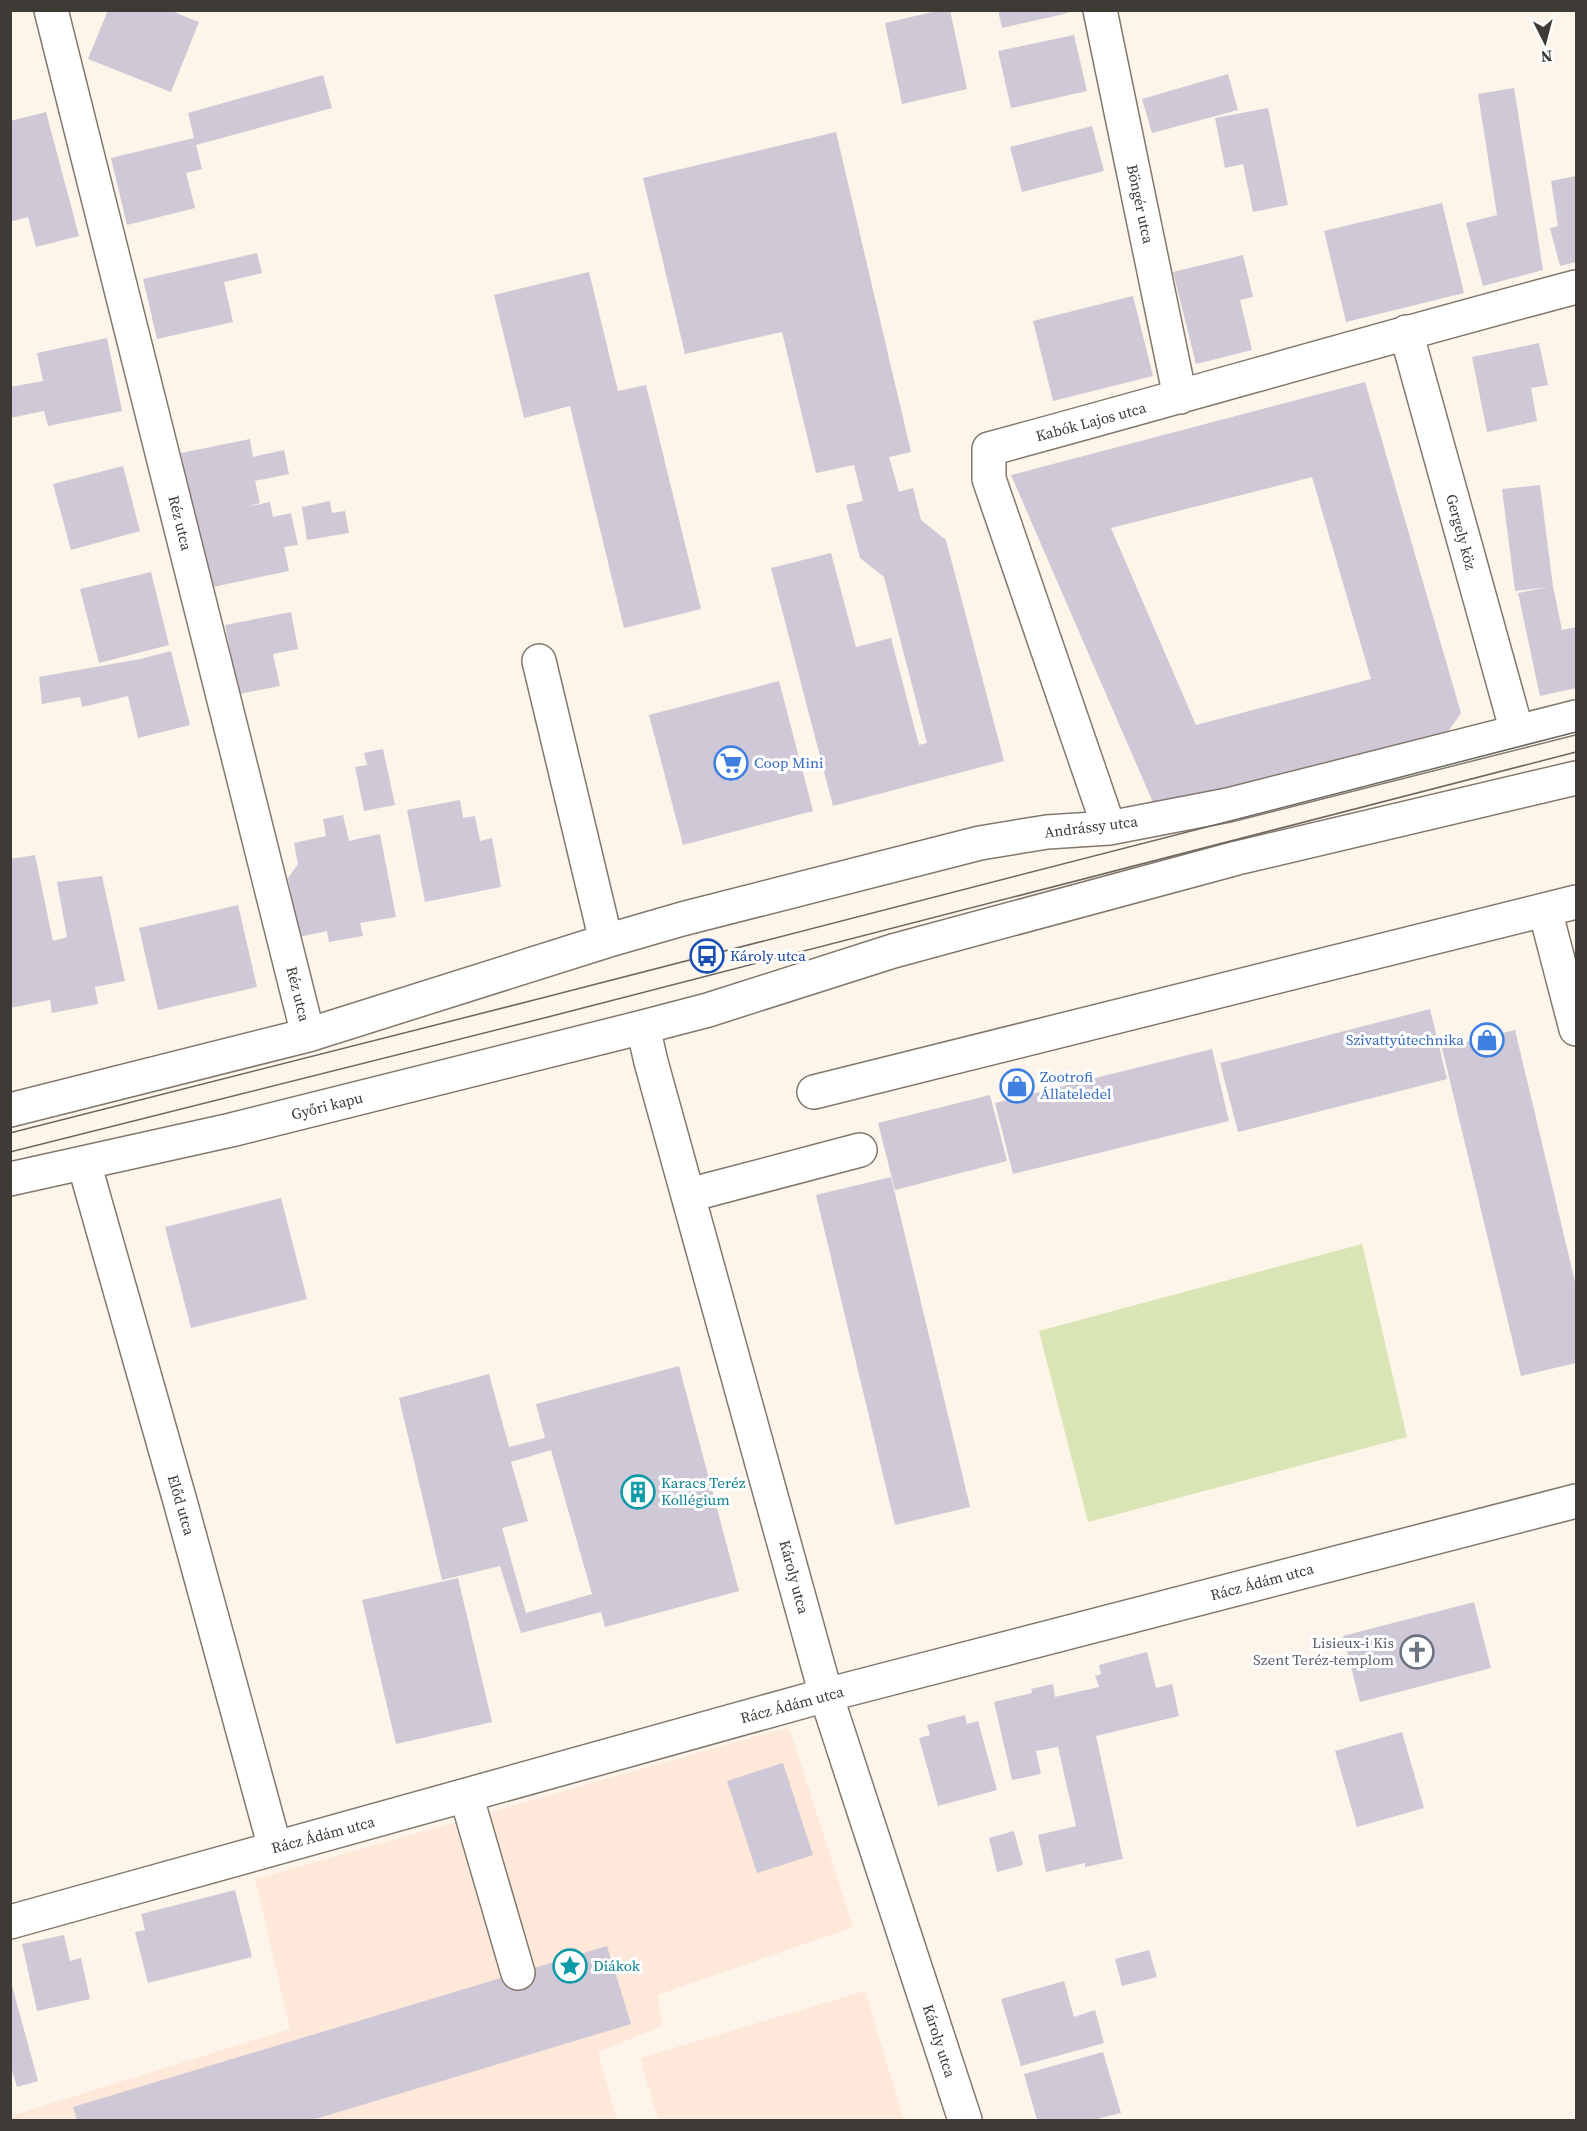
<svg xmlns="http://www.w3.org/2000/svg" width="1587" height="2131" font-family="'Source Serif 4',serif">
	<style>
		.education { fill: #fde8da }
		.green { fill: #dae5b6 }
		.building { fill: #cfc8d7; fill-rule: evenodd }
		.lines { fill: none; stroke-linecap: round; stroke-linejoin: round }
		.minor-casing { stroke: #82786c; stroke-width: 36 }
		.minor { stroke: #fff; stroke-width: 33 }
		.tram { stroke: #6c6761; stroke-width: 1.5 }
		.labels { text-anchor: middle; stroke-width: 6; stroke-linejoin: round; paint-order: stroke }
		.street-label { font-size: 15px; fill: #3e3a35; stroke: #fff }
		.shop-label { font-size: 15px; fill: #366cbe; stroke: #fff; text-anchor: start }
		.transit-label { font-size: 15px; fill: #164399; stroke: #fff; text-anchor: start }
		.culture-label { font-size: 15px; fill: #0d838f; stroke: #fff; text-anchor: start }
		.worship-label { font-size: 15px; fill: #5b616d; stroke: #fff; text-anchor: end }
	</style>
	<rect width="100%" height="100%" fill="#fdf5e9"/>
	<path class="education" d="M789 1727 853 1927 658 1995 662 2026 598 2052 617 2120H11V2116L290 2029 255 1879Z
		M865 1991 904 2120H658L640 2058Z"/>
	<path class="green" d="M1362 1244 1407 1437 1088 1522 1039 1331Z"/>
	<path class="building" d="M108 10H169L199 22 171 92 88 59Z
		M941 10H950L967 89 902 104 885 23Z
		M998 10H1067L1068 13 1002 28Z
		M1074 35 1087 91 1011 108 998 51Z
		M1228 74 1238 110 1152 133 1142 99Z
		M323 75 332 108 196 145 202 169 186 173 195 208 127 225 111 158 194 138 188 113Z
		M1514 88 1543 270 1483 286 1466 223 1497 215 1478 94Z
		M1268 108 1288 205 1253 212 1243 164 1225 168 1215 118Z
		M46 112 79 236 36 247 28 217 10 222V121Z
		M1092 126 1104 171 1022 192 1010 147Z
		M836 132 911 452 889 457 899 492 913 488 921 520 946 540 1004 761 833 806 771 568 831 553 856 647 891 638 919 745 927 743 884 577 860 558 846 505 863 501 854 465 816 473 782 332 685 354 643 178Z
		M1576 176V262L1560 266 1550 228 1558 226 1551 181Z
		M1442 203 1464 293 1346 322 1324 231Z
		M257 253 262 273 224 282 233 322 157 339 143 279Z
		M1243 255 1253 297 1240 300 1252 350 1196 364 1173 272Z
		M589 272 618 391 646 385 701 609 624 628 570 406 524 418 494 295Z
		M1133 296 1153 376 1053 401 1033 321Z
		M107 338 122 411 48 426 44 411 10 418V387L43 381 37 353Z
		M1539 343 1548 385 1531 388 1537 421 1487 432 1472 357Z
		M1365 382 1461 713 1443 739 1158 814 1011 475ZM1312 477 1371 679 1196 725 1111 528Z
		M250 439 253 457 284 450 289 474 255 481 260 503 247 507 270 502 273 517 291 513 298 545 284 547 289 571 208 588 181 453Z
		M123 466 140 531 71 550 53 484Z
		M1540 485 1553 586 1562 630 1576 627V688L1540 696 1518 593 1548 587 1515 591 1502 489Z
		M330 501 332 513 345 511 349 533 307 540 302 507Z
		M151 572 169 645 99 663 80 589Z
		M291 612 298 649 273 654 280 686 239 694 225 625Z
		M171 651 190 725 138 738 128 696 82 707 80 697 42 704 39 677 140 659Z
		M779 681 813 811 683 845 649 715Z
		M383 749 395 805 364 811 355 767 367 765 364 753Z
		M460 800 463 818 475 816 480 841 492 838 501 887 425 902 407 810Z
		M343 815 349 841 380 834 396 917 360 923 363 936 329 942 327 931 299 937 288 878 298 864 294 843 326 836 323 819Z
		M35 855 53 941 67 937 57 882 102 876 125 981 95 987 98 1004 52 1013 50 1000 10 1008V859Z
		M238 905 257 987 158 1010 139 928Z
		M1430 1009 1447 1079 1238 1132 1220 1063Z
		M1515 1030 1576 1286V1363L1521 1376 1442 1048Z
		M1212 1049 1229 1121 1013 1174 995 1103Z
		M990 1095 1007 1161 895 1190 878 1123Z
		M891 1177 970 1507 895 1525 816 1195Z
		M281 1198 307 1299 191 1328 165 1227Z
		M679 1366 739 1591 605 1627 601 1612 521 1633 500 1566 442 1580 399 1398 489 1374 509 1447 545 1438 536 1404ZM551 1450 592 1594 526 1613 502 1528 528 1521 511 1462Z
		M458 1578 492 1722 396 1744 362 1600Z
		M1474 1602 1491 1668 1360 1702 1343 1636Z
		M1147 1652 1156 1688 1172 1684 1179 1716 1096 1736 1123 1859 1085 1867V1863L1046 1872 1038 1835 1076 1826 1058 1747 1036 1751 1041 1774 1012 1780 994 1702 1032 1693 1031 1689 1053 1684 1055 1697 1099 1687 1095 1676 1101 1674 1099 1665Z
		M965 1715 967 1724 978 1721 997 1790 938 1806 919 1738 930 1735 927 1725Z
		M1402 1732 1424 1808 1357 1827 1335 1751Z
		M783 1763 813 1855 757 1873 727 1781Z
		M1014 1831 1023 1865 997 1872 989 1838Z
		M235 1890 252 1957 148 1983 135 1932 145 1930 141 1914Z
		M64 1935 70 1961 81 1958 90 1999 37 2011 22 1944Z
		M607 1946 631 2024 312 2120H77L73 2107Z
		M1149 1950 1157 1977 1122 1986 1115 1959Z
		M1064 1981 1074 2017 1095 2010 1104 2043 1021 2066 1001 1999Z
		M11 1982 38 2081 17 2087 10 2064Z
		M1103 2052 1121 2113 1093 2120H1037L1024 2074Z"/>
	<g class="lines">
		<defs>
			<path id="minor" d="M51 10 308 1035
				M1100 10 1180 397
				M1406 332 1517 732
				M539 661 606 941
				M1109 828 989 479V449C1185 396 1380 339 1576 287
				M1545 910 1576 1029
				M643 1027 651 1062 826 1695 965 2120
				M814 1092 1576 902
				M10 1110 308 1035 606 941 682 919 980 843 1047 832 1109 828 1228 805 1576 717
				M84 1163 180 1501 275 1848
				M10 1179 231 1130 643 1027 708 1010 893 951 1237 858 1576 778
				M689 1195 860 1150
				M466 1795 518 1973
				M10 1922 826 1695 1576 1501"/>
		</defs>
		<use href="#minor" class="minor-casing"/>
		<use href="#minor" class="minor"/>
		<path class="tram" d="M10 1133 542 998 1576 732
			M10 1152 548 1017 1576 752"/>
	</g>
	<defs>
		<symbol id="supermarket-ring" viewBox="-11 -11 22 22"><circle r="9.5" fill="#fff" stroke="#3f7fe0" stroke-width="1.5"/><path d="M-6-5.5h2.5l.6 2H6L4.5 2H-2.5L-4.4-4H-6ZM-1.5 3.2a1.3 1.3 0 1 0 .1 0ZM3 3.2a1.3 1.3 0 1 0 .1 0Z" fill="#3f7fe0"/></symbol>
		<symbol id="bus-ring" viewBox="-11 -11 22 22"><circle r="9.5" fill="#fff" stroke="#1a4fb4" stroke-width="1.5"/><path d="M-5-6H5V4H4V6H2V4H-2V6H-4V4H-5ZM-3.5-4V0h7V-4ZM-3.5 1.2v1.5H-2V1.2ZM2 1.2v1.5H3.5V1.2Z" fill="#1a4fb4"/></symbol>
		<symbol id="shop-ring" viewBox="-11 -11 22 22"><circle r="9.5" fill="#fff" stroke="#3f7fe0" stroke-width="1.5"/><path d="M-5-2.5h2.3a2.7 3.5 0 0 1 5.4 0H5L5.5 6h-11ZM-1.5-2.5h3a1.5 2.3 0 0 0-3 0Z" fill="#3f7fe0"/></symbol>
		<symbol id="building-ring" viewBox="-11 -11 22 22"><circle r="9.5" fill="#fff" stroke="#0f9aa8" stroke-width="1.5"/><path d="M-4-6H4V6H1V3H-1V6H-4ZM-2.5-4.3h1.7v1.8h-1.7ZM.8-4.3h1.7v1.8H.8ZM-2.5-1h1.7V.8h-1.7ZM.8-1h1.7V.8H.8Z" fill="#0f9aa8"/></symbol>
		<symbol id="church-ring" viewBox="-11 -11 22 22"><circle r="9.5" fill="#fff" stroke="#6b7280" stroke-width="1.5"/><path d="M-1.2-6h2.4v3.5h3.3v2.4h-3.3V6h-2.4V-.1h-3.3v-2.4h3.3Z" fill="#6b7280"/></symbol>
		<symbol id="sight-ring" viewBox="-11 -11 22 22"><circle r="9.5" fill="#fff" stroke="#0f9aa8" stroke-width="1.5"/><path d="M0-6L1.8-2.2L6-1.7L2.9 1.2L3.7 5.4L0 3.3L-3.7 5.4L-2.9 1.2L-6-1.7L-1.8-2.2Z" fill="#0f9aa8"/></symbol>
	</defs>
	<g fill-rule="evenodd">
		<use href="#supermarket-ring" x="712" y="744" width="38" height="38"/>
		<use href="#bus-ring" x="688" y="937" width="38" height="38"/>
		<use href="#shop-ring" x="1468" y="1021" width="38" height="38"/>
		<use href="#shop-ring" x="998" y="1067" width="38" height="38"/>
		<use href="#building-ring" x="619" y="1473" width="38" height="38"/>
		<use href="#church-ring" x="1398" y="1633" width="38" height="38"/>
		<use href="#sight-ring" x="551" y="1947" width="38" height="38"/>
	</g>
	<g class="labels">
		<g class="street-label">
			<text transform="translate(1140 204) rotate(78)" y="5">Böngér utca</text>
			<text transform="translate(1091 422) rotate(-15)" y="5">Kabók Lajos utca</text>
			<text transform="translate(180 523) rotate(76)" y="5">Réz utca</text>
			<text transform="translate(1461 532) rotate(75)" y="5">Gergely köz</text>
			<text transform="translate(1091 827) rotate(-7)" y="5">Andrássy utca</text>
			<text transform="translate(298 994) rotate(76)" y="5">Réz utca</text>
			<text transform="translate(327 1106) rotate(-14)" y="5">Győri kapu</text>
			<text transform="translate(181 1505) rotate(74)" y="5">Előd utca</text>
			<text transform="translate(794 1577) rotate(75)" y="5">Károly utca</text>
			<text transform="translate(1262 1582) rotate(-15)" y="5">Rácz Ádám utca</text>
			<text transform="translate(792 1705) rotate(-15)" y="5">Rácz Ádám utca</text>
			<text transform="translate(323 1835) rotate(-15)" y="5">Rácz Ádám utca</text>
			<text transform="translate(939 2041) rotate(72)" y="5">Károly utca</text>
		</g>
		<g class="shop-label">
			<text x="754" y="768">Coop Mini</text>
			<text x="1464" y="1045" text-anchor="end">Szivattyútechnika</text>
			<text x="1040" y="1082">Zootrofi<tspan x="1040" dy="17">Állateledel</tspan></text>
		</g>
		<g class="transit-label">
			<text x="730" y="961">Károly utca</text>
		</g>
		<g class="culture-label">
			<text x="661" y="1488">Karacs Teréz<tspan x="661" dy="17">Kollégium</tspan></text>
			<text x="593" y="1971">Diákok</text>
		</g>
		<g class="worship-label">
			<text x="1394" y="1648">Lisieux-i Kis<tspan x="1394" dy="17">Szent Teréz-templom</tspan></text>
		</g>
	</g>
	<rect width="1587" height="2131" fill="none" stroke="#3e3a35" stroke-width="24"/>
	<g transform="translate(1545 42) rotate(174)" stroke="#ffffff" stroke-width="4.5" paint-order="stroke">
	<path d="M0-4.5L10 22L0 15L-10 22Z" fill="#3e3a35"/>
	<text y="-9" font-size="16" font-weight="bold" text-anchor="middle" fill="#3e3a35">N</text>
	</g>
</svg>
